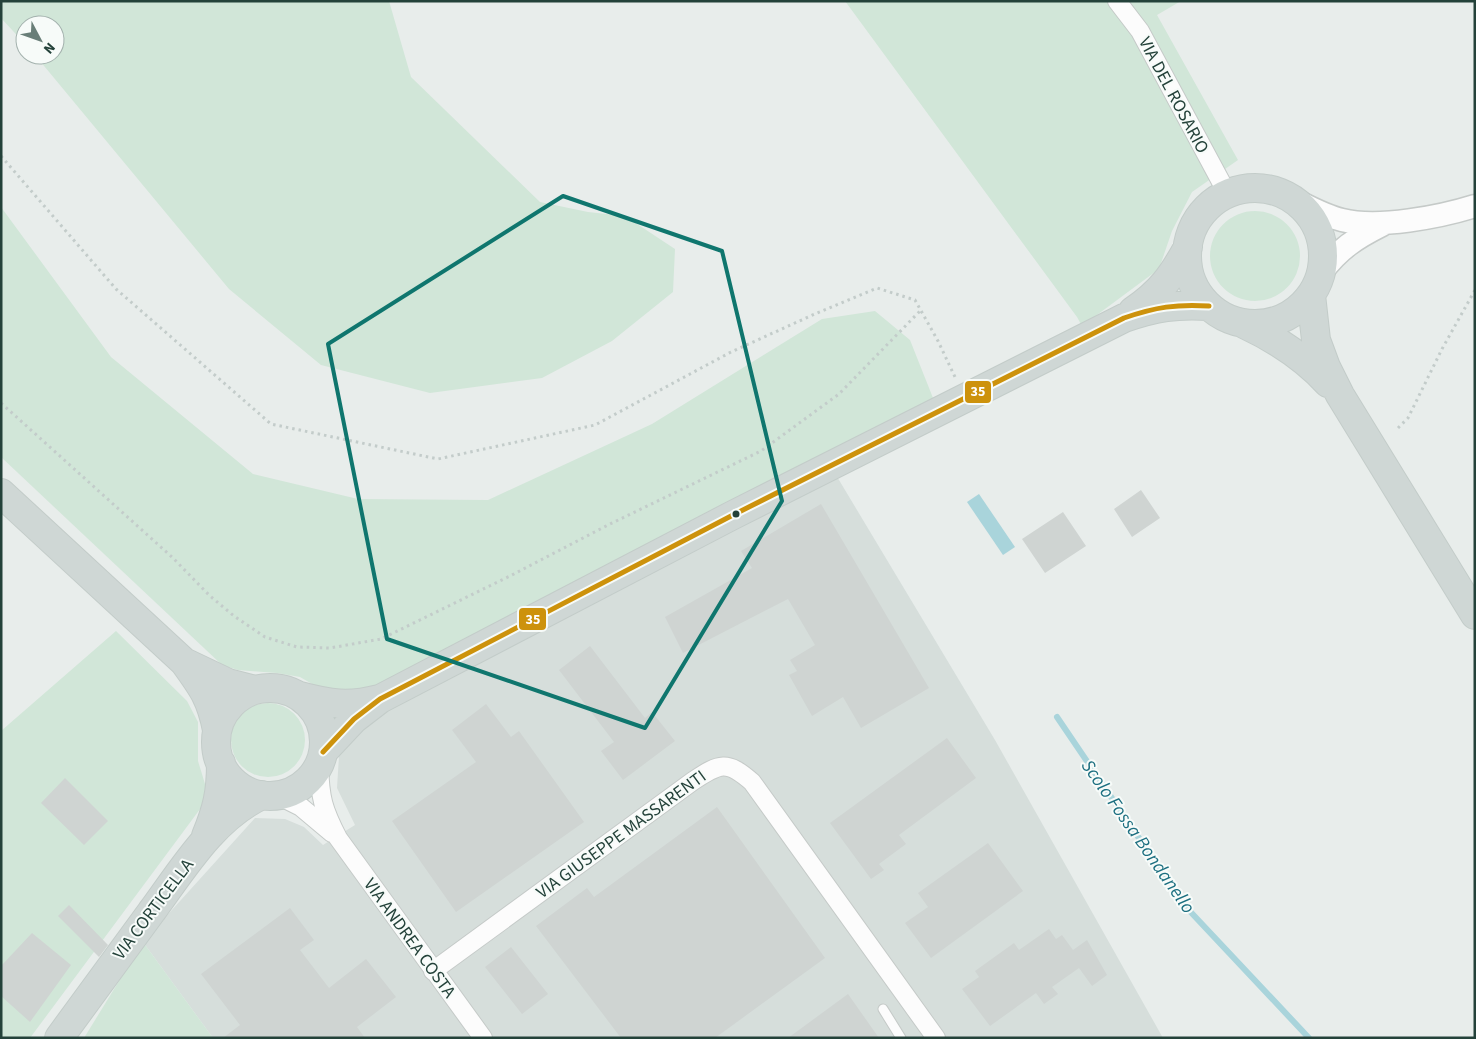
<svg xmlns="http://www.w3.org/2000/svg" width="1476" height="1039" font-family="'Source Sans 3',sans-serif">
	<style>
		.built { fill: #d6dedb }
		.green { fill: #d1e6d8 }
		.water { fill: #a9d4db }
		.lines { fill: none; stroke-linecap: round; stroke-linejoin: round }
		.stream { stroke: #a9d4db; stroke-width: 6 }
		.building { fill: #cfd4d2 }
		.service-casing { stroke: #c5cac8; stroke-width: 11 }
		.minor-casing { stroke: #c5cac8; stroke-width: 20 }
		.tertiary-casing { stroke: #c5cac8; stroke-width: 25 }
		.primary-casing { stroke: #c3ccc9; stroke-width: 30 }
		.path { stroke: #c3ccca; stroke-width: 3; stroke-dasharray: 2.5 4; stroke-linecap: butt }
		.service { stroke: #fcfcfc; stroke-width: 9 }
		.minor { stroke: #fcfcfc; stroke-width: 18 }
		.tertiary { stroke: #fcfcfc; stroke-width: 22 }
		.primary { stroke: #cfd7d5; stroke-width: 28 }
		.bus-1-casing { stroke: #f7fbf9; stroke-width: 9 }
		.bus-1 { stroke: #cd920c; stroke-width: 5 }
		.marked { fill: none; stroke: #0f766e; stroke-width: 4; stroke-linejoin: round }
		.bus-dot { fill: #24423a; stroke: #f7fbf9; stroke-width: 2 }
		.labels { text-anchor: middle; stroke-width: 4; stroke-linejoin: round; paint-order: stroke }
		.street-label { font-size: 18px; fill: #24423a; stroke: #f7fbf9 }
		.water-label { font-size: 19px; font-style: italic; fill: #1c6f80; stroke: #f7fbf9 }
		.line-badge { stroke: #f7fbf9; stroke-width: 2 }
		.badge-label { font-size: 14px; text-anchor: middle; font-weight: bold; fill: #fff }
	</style>
	<rect width="100%" height="100%" fill="#e8edeb"/>
	<path class="built" d="M836 475 995 740 1163 1038H213L143 942 255 818 285 819 304 827 323 845 355 825 337 788 339 756 351 739 391 708Z"/>
	<path class="green" d="M1 1H389L411 77 540 202 588 212 625 216 675 249 673 292 612 341 542 378 430 393 321 365 229 289 35 55H55V25H25V44L1 18Z
		M845 1H1181L1157 15 1238 160 1192 192 1172 231 1159 269 1082 326 1077 317Z
		M1 207 111 357 253 474 358 499 488 500 652 424 822 319 875 311 910 340 935 403 383 683 353 693 319 688 300 677 277 673 238 670 222 665 1 457Z
		M1210 256a45 45 0 1 1 90 0a45 45 0 1 1-90 0Z
		M116 631 187 701 198 722V761L209 797 30 1038H1V731Z
		M231 740a37 37 0 1 1 74 0a37 37 0 1 1-74 0Z
		M143 942 213 1038H84Z"/>
	<path class="water" d="M979 494 1015 547 1003 555 967 502Z"/>
	<g class="lines">
		<path class="stream" d="M1057 717 1185 906 1309 1038"/>
	</g>
	<path class="building" d="M1141 490 1160 518 1132 537 1114 509Z
		M821 504 929 688 861 728 843 697 812 716 789 675 797 671 790 660 815 645 788 599 683 653 665 617 752 568 741 551Z
		M1063 512 1086 546 1045 573 1022 539Z
		M590 646 645 718 652 712 675 741 623 780 601 751 614 742 559 670Z
		M486 704 511 737 519 731 584 822 456 912 392 821 476 762 452 730Z
		M947 738 976 778 899 835 906 844 879 864 884 870 871 879 830 823Z
		M65 778 108 821 84 845 41 803Z
		M717 807 825 958 715 1038H621L536 926 587 888 594 897Z
		M988 843 1023 891 931 958 905 923 928 907 918 893Z
		M69 905 108 945 99 957 58 916Z
		M290 908 314 940 300 950 329 988 366 959 396 997 357 1027 365 1038H223L240 1025 201 974Z
		M1049 929 1056 939 1062 935 1073 950 1087 940 1107 975 1092 986 1079 968 1052 987 1058 994 1044 1004 1036 993 990 1026 962 989 979 977 975 971 1014 943 1019 950Z
		M32 933 71 965 30 1022 1 996V966Z
		M511 947 548 994 522 1014 485 967Z
		M848 994 879 1038H788Z"/>
	<g class="lines">
		<defs>
			<path id="service" d="M883 1009 901 1038"/>
			<path id="minor" d="M1117 1 1140 31 1227 193
				M319 765C320 798 323 809 338 838L483 1038
				M277 795 301 807 332 833
				M433 971 693 781C720 763 727 760 752 782L936 1038"/>
			<path id="tertiary" d="M1293 199C1309 207 1325 216 1342 220 1378 229 1440 217 1475 206
				M1321 273C1339 249 1356 238 1382 225"/>
			<path id="primary" d="M1187 256a68 68 0 1 1 136 0a68 68 0 1 1-136 0Z
				M1311 295 1316 340 1326 367 1340 395 1475 615
				M1133 311C1161 292 1173 275 1188 247
				M1244 324C1276 339 1304 357 1328 383
				M1 493 184 662C203 688 211 699 217 730
				M186 663 228 683 255 690
				M216 742a54 54 0 1 1 108 0a54 54 0 1 1-108 0Z
				M300 696C330 704 348 707 379 699
				M323 752 354 719 380 699 733 515 1124 318C1156 307 1176 304 1209 306
				M206 836C217 809 221 793 221 763
				M59 1038C90 995 121 953 152 911 183 869 213 818 262 795"/>
		</defs>
		<use href="#service" class="service-casing"/>
		<use href="#minor" class="minor-casing"/>
		<use href="#tertiary" class="tertiary-casing"/>
		<use href="#primary" class="primary-casing"/>
		<path class="path" d="M1 156 116 289 271 424 438 459 595 425 731 352 817 313 877 288 915 300 938 341 955 377
			M1 403 173 558 210 596 234 616 265 637 297 647 330 648 381 639 512 575 610 524 761 451 839 394 920 311
			M1398 428 1408 418 1442 349 1475 290"/>
		<use href="#service" class="service"/>
		<use href="#minor" class="minor"/>
		<use href="#tertiary" class="tertiary"/>
		<use href="#primary" class="primary"/>
		<defs>
			<path id="bus-1" d="M323 752 354 719 380 699 733 515 1124 318C1156 307 1176 304 1209 306"/>
		</defs>
		<use href="#bus-1" class="bus-1-casing"/>
		<use href="#bus-1" class="bus-1"/>
	</g>
	<path class="marked" d="M563 196 722 251 782 501 645 728 387 639 328 344Z"/>
	<circle class="bus-dot" cx="736" cy="514" r="4.5"/>
	<g class="labels">
		<g class="street-label">
			<text transform="translate(1174 95) rotate(62)" y="6">VIA DEL ROSARIO</text>
			<text transform="translate(621 834) rotate(-36)" y="6">VIA GIUSEPPE MASSARENTI</text>
			<text transform="translate(153 909) rotate(-53)" y="6">VIA CORTICELLA</text>
			<text transform="translate(410 938) rotate(54)" y="6">VIA ANDREA COSTA</text>
		</g>
		<g class="water-label">
			<text transform="translate(1139 836) rotate(55)" y="7">Scolo Fossa Bondanello</text>
		</g>
	</g>
	<g class="line-badge">
		<rect x="964" y="380" width="28" height="24" rx="5" fill="#cd920c"/>
		<rect x="518" y="607" width="29" height="24" rx="5" fill="#cd920c"/>
	</g>
	<g class="badge-label">
		<text x="978" y="396">35</text>
		<text x="533" y="624">35</text>
	</g>
	<rect width="1476" height="1039" fill="none" stroke="#24423a" stroke-width="5"/>
	<g transform="translate(40 40) rotate(131)"><circle r="24" fill="#f7fbf9" stroke="#a3b1ad"/>
	<path d="M0-4L9 19L0 12L-9 19Z" fill="#697e78"/>
	<text y="-8" font-size="14" font-weight="bold" text-anchor="middle" fill="#24423a">N</text>
	</g>
</svg>
